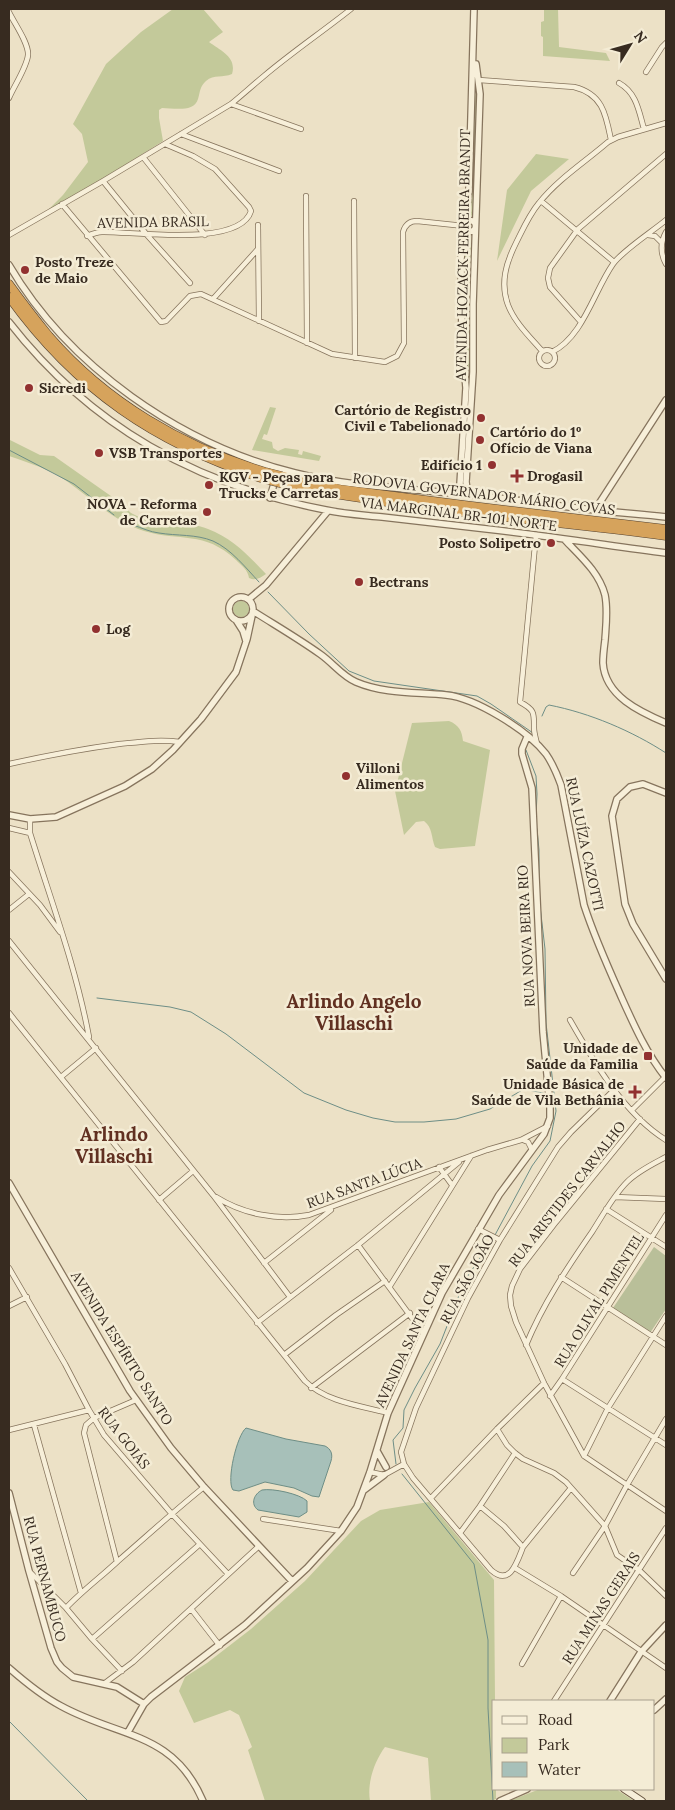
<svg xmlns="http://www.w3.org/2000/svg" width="675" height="1810" font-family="Lora,serif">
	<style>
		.green { fill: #c3c99a }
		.cemetery { fill: #b9bf99 }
		.water { fill: #a7c0b9; stroke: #6e8e86 }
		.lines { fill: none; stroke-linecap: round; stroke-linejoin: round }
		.stream { stroke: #6e8e86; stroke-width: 1 }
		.minor-casing { stroke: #86745d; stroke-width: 6 }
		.tertiary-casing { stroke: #86745d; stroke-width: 8 }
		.secondary-casing { stroke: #685540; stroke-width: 8 }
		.motorway-casing { stroke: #544230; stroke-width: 9 }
		.minor { stroke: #f7efd9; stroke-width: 4.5 }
		.tertiary { stroke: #f7efd9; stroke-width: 5.5 }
		.secondary { stroke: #f7efd9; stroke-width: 6 }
		.motorway { stroke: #d6a35c; stroke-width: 8 }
		.motorway-bridge-casing { stroke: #544230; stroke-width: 9; stroke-linecap: butt }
		.motorway-bridge { stroke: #d6a35c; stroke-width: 8 }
		.poi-dot { fill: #923130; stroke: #f4ecd5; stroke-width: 2 }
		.labels { text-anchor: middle; stroke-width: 5; stroke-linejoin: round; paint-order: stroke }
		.street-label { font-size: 14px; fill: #372b20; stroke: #f4ecd5 }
		.poi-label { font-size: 14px; font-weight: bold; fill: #372b20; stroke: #f4ecd5; text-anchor: start }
		.district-label { font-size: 19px; font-weight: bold; fill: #613021; stroke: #f4ecd5 }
	</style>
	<rect width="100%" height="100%" fill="#ece1c6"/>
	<path class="green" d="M173 9H203L223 32 209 42C221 51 237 57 232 74 223 78 214 74 206 81 200 86 200 92 198 99 194 113 173 108 162 108L159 110V118L163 141 86 190 48 210 63 195 88 162 82 134 73 124 106 64 141 32Z
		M544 9H558L559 47 606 53 610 61 543 56V37L541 36V22L544 21Z
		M476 81H478L474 217 469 214 472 185Z
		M536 154 569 159 531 191 497 261 507 190Z
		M465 236H471L469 303H464Z
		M464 305H469V372L465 348Z
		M270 407 276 408 267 435 264 434 262 439 272 442 273 448 278 451 285 448 299 450 298 454 302 455 303 451 321 456 319 461 252 450Z
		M10 440 40 455 54 456 118 501 131 513 143 519 179 524 181 521C190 525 199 525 208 529 232 538 248 555 266 574 260 578 256 581 249 578 248 570 242 566 236 560 204 530 180 542 144 531 114 521 93 500 68 482 50 469 29 463 9 456Z
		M233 609a8 8 0 1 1 16 0a8 8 0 1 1-16 0Z
		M449 721C459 725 462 731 463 741L490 750 475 846 440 849 435 847C431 837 433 828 424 821L416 822 404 835 395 791 412 723Z
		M429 1502 494 1580 495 1701H494V1789H496V1799L491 1801H431L428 1758 385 1747C374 1762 367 1783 370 1801H265L248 1750 252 1747 239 1715 230 1710 194 1723 179 1691 185 1677 207 1663 251 1629 305 1581 361 1521 380 1510Z
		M540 1789 568 1790 616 1789 634 1801H509Z"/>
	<path class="cemetery" d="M654 1247 666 1256V1309L650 1333 613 1308Z"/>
	<path class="water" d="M246 1428 286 1439 325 1446C331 1449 333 1454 331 1461L319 1497 312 1496 294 1488 265 1482 239 1491 233 1490C226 1481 237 1435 246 1428Z
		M262 1490C273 1488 300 1494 307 1501V1512L299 1517 258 1510C250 1504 254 1494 262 1490Z"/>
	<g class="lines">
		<path class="stream" d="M9 450 74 484 114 515
			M133 525C142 528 150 532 159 533 177 536 196 534 213 541 231 549 246 568 259 582
			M268 592 309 634 349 671 374 681 477 696 491 704 533 733
			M542 716 546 707 549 705C590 713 632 731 666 753
			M526 750 536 776 537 794 536 817
			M537 829 539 850V889
			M97 998 170 1007 191 1012 226 1034 304 1093 346 1110 373 1118 395 1122H424L456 1119 490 1109 524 1089 547 1094
			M495 1235 532 1166 550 1141 556 1111 546 1023 545 949 540 906
			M396 1464 393 1440 403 1428 404 1410 415 1388 440 1344 465 1280 491 1242
			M402 1474 474 1564 488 1640V1708L493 1801
			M9 1721 88 1801"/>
		<defs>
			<path id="minor" d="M9 12C14 23 29 43 28 55 27 67 14 86 9 98
				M646 72 662 47 666 43
				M479 80 574 87C603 94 606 115 611 140
				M619 83C637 93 639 112 644 129
				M231 104 301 129
				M181 134 279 171
				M143 157 205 235
				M103 181 147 235 190 283
				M306 196 307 343
				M354 201 355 358
				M541 201 614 262
				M62 204 161 322 166 321 190 296 201 294 332 354 385 362 397 356 404 343 403 232C405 225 409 221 417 221L464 226
				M258 225 259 321
				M666 232C660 243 660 253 666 264
				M9 235 103 181 231 104C242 95 252 86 264 76 291 53 322 32 351 9
				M648 235 655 236 661 242
				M87 236C92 234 97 232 102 232 131 231 240 248 251 211L249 207 215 169 193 156 165 144
				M213 299 258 249
				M581 322 550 287 548 278 550 268 578 229 666 154
				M539 358a8 8 0 1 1 16 0a8 8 0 1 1-16 0Z
				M542 351C530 337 515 323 508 305 500 283 506 263 516 243 523 229 529 215 539 203 558 179 585 162 608 142L618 137 666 123
				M552 352C583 337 594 291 613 264 622 251 653 231 666 220
				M536 535 520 702C535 710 534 713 534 728 534 733 536 739 537 744
				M9 764C45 756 81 749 119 744 139 742 159 739 180 742
				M30 819V833C51 901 76 967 89 1037
				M9 828 30 833
				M9 872 40 905 60 932
				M9 910 29 894
				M9 941 213 1195 290 1297
				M9 1013 305 1381C326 1402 361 1406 388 1413
				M570 1020C594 1062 624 1114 666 1140
				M61 1077 96 1048
				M632 1110 665 1077
				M640 1119 556 1222 520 1269 512 1286 510 1295 511 1306 516 1322 544 1383 584 1456 666 1511
				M523 1140 528 1142 532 1150
				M439 1167 452 1185
				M216 1197C243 1214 278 1221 309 1215L487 1150 521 1140 548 1126
				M615 1197 666 1199
				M159 1200 193 1171
				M606 1209 666 1247
				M478 1229 500 1240
				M358 1245 423 1333
				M264 1263 331 1210
				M9 1268 65 1364 89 1410 104 1435 171 1513 228 1574
				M561 1277 666 1345
				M390 1286 471 1156
				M9 1306 27 1297
				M257 1323 358 1245 459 1162
				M526 1345C543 1304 567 1268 592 1232 603 1215 613 1196 627 1182 638 1171 653 1164 666 1157
				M284 1355 336 1315 385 1281
				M562 1379 666 1445
				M311 1388 410 1313
				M550 1396 562 1379 666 1215
				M34 1425 81 1593
				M497 1429 507 1445 515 1453 523 1459 554 1473 566 1482 605 1526 617 1555 639 1570 666 1596
				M9 1430 89 1410
				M584 1456 608 1408 666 1316
				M370 1472 384 1475 404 1464
				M431 1498 497 1429 544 1383
				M480 1506 515 1453
				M263 1519 341 1531
				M460 1533 480 1506 504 1526 521 1545 523 1547C517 1562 510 1587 491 1570L413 1478 404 1464 401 1452 416 1408 468 1298 500 1240 558 1147 571 1132 614 1090
				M523 1547 571 1488
				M117 1562 84 1433 86 1425 94 1418 136 1400
				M515 1568 561 1596 666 1668
				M30 1572 66 1608 92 1639 122 1671
				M573 1573 605 1526 627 1485 666 1419
				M66 1608C82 1591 101 1577 118 1561 147 1536 174 1511 204 1487
				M192 1610 220 1646
				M92 1639 200 1544
				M522 1664 561 1596
				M105 1683 133 1662 259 1546
				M554 1701 666 1528"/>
			<path id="tertiary" d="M464.5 226a5.5 5.5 0 1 1 11 0a5.5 5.5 0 1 1-11 0Z
				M9 265C69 367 180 444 295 473 346 486 400 488 452 493 500 497 547 505 595 510 619 513 642 514 666 517
				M9 322C91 427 196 485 326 510 344 514 363 515 382 517 417 521 452 525 487 529 547 536 606 545 666 553
				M453 493 459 489 460 484 466 388 462 339 461 259 469 189 474 9
				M471 495 467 489 466 482 473 372V304L480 94 476 64
				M270 498 275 480
				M595 510 666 400
				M565 540C580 556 599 572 605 595 608 610 606 625 605 640 604 648 603 656 603 663 605 696 640 712 666 723
				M229 609a12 12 0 1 1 24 0a12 12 0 1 1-24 0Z
				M249 599 266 585 328 511
				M236 620 243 631 246 641
				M666 793 643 784 630 787 617 799 612 816 625 904 633 924 666 979
				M9 815 30 819 56 817 125 786 152 769 173 750 201 719 236 672 247 639 253 611C275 625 299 639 320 654 333 663 342 676 356 682 384 694 417 692 446 695 476 698 527 730 546 754 553 764 557 774 561 785L584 905C594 936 607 965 620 994 633 1023 646 1053 666 1078
				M9 1183 130 1391 171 1448 204 1487 292 1581
				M377 1451 386 1467
				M364 1490 384 1475
				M9 1493 29 1571 51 1648 57 1662 62 1668 73 1677 117 1687 144 1704
				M9 1668C25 1682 42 1696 61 1706 119 1738 173 1731 203 1801
				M610 1701 641 1652 666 1625
				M654 1710 666 1699
				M128 1732 144 1704 151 1697 245 1625 307 1568 341 1531 357 1507 370 1472 388 1413 442 1293 499 1195 544 1134 550 1118V1106L543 1032 532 788 522 754V749L527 737
				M500 1801 527 1789"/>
			<path id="secondary" d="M624 1789 642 1801"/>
			<path id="motorway" d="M9 284C22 302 35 319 49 336 106 402 183 447 266 472
				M9 297C76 390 156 444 264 479
				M282 476 340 489 464 505 666 529
				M279 483C312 492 347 496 380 501 475 516 571 523 666 536"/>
		</defs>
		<use href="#minor" class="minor-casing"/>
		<use href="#tertiary" class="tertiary-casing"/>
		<use href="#secondary" class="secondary-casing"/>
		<use href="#motorway" class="motorway-casing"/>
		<use href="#minor" class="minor"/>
		<use href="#tertiary" class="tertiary"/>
		<use href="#secondary" class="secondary"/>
		<use href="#motorway" class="motorway"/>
		<defs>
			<path id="motorway-bridge" d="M266 472 282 476
				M264 479 279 483"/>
		</defs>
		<use href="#motorway-bridge" class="motorway-bridge-casing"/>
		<use href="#motorway-bridge" class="motorway-bridge"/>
	</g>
	<g class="poi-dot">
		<circle cx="25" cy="270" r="5"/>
		<circle cx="29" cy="388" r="5"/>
		<circle cx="481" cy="418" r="5"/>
		<circle cx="480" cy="440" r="5"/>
		<circle cx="99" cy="453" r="5"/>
		<circle cx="492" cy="465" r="5"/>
		<path d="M514.5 468.5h5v5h5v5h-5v5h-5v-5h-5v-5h5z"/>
		<circle cx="209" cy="485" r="5"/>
		<circle cx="207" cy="512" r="5"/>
		<circle cx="551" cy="543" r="5"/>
		<circle cx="359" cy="582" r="5"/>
		<circle cx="96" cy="629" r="5"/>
		<circle cx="346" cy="776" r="5"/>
		<rect x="643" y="1051" width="10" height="10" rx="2.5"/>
		<path d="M632.5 1084.5h5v5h5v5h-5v5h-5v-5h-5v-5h5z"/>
	</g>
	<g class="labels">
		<g class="street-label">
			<text transform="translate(153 222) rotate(-1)" y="5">AVENIDA BRASIL</text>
			<text transform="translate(463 255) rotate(-89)" y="5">AVENIDA HOZACK FERREIRA BRANDT</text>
			<text transform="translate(484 494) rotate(7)" y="5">RODOVIA GOVERNADOR MÁRIO COVAS</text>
			<text transform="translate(459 514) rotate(7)" y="5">VIA MARGINAL BR-101 NORTE</text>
			<text transform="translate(585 844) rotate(78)" y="5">RUA LUÍZA CAZOTTI</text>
			<text transform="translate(526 936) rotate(-93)" y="5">RUA NOVA BEIRA RIO</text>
			<text transform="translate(364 1183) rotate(-20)" y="5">RUA SANTA LÚCIA</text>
			<text transform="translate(567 1194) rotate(-52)" y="5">RUA ARISTIDES CARVALHO</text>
			<text transform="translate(467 1279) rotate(-62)" y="5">RUA SÃO JOÃO</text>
			<text transform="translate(599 1300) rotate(-58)" y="5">RUA OLIVAL PIMENTEL</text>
			<text transform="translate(412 1335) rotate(-65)" y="5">AVENIDA SANTA CLARA</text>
			<text transform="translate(122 1348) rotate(58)" y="5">AVENIDA ESPÍRITO SANTO</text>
			<text transform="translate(124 1438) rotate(52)" y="5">RUA GOIÁS</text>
			<text transform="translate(45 1579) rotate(75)" y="5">RUA PERNAMBUCO</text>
			<text transform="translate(601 1608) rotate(-57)" y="5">RUA MINAS GERAIS</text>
		</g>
		<g class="poi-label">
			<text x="35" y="267">Posto Treze<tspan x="35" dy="16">de Maio</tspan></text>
			<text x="39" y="393">Sicredi</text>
			<text x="471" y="415" text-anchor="end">Cartório de Registro<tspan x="471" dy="16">Civil e Tabelionado</tspan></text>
			<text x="490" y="437">Cartório do 1º<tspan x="490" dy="16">Ofício de Viana</tspan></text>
			<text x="109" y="458">VSB Transportes</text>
			<text x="482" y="470" text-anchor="end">Edifício 1</text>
			<text x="527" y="481">Drogasil</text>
			<text x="219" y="482">KGV - Peças para<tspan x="219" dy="16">Trucks e Carretas</tspan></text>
			<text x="197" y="509" text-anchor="end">NOVA - Reforma<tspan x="197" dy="16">de Carretas</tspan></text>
			<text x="541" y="548" text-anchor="end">Posto Solipetro</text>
			<text x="369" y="587">Bectrans</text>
			<text x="106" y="634">Log</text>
			<text x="356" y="773">Villoni<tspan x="356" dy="16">Alimentos</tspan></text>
			<text x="638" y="1053" text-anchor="end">Unidade de<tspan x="638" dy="16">Saúde da Familia</tspan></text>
			<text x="624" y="1089" text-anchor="end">Unidade Básica de<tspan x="624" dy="16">Saúde de Vila Bethânia</tspan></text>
		</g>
		<g class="district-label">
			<text x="354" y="1008">Arlindo Angelo<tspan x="354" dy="22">Villaschi</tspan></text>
			<text x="114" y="1141">Arlindo<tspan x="114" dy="22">Villaschi</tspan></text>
		</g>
	</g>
	<rect width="675" height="1810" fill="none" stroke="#372b20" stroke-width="20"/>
	<rect x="492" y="1700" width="162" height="90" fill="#f4ecd5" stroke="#a89f8d"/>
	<rect x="502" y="1716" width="25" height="8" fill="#f7efd9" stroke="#a89f8d"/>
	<text x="538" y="1725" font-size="15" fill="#372b20">Road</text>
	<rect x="502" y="1738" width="25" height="15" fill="#c3c99a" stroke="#a89f8d"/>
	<text x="538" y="1750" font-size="15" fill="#372b20">Park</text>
	<rect x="502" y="1762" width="25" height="15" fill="#a7c0b9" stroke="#a89f8d"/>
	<text x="538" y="1775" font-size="15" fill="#372b20">Water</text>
	<g transform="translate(630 45) rotate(53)" stroke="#f4ecd5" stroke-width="4" paint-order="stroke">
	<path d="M0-4L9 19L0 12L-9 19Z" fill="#372b20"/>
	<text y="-8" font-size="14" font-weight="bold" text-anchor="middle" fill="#372b20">N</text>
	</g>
</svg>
